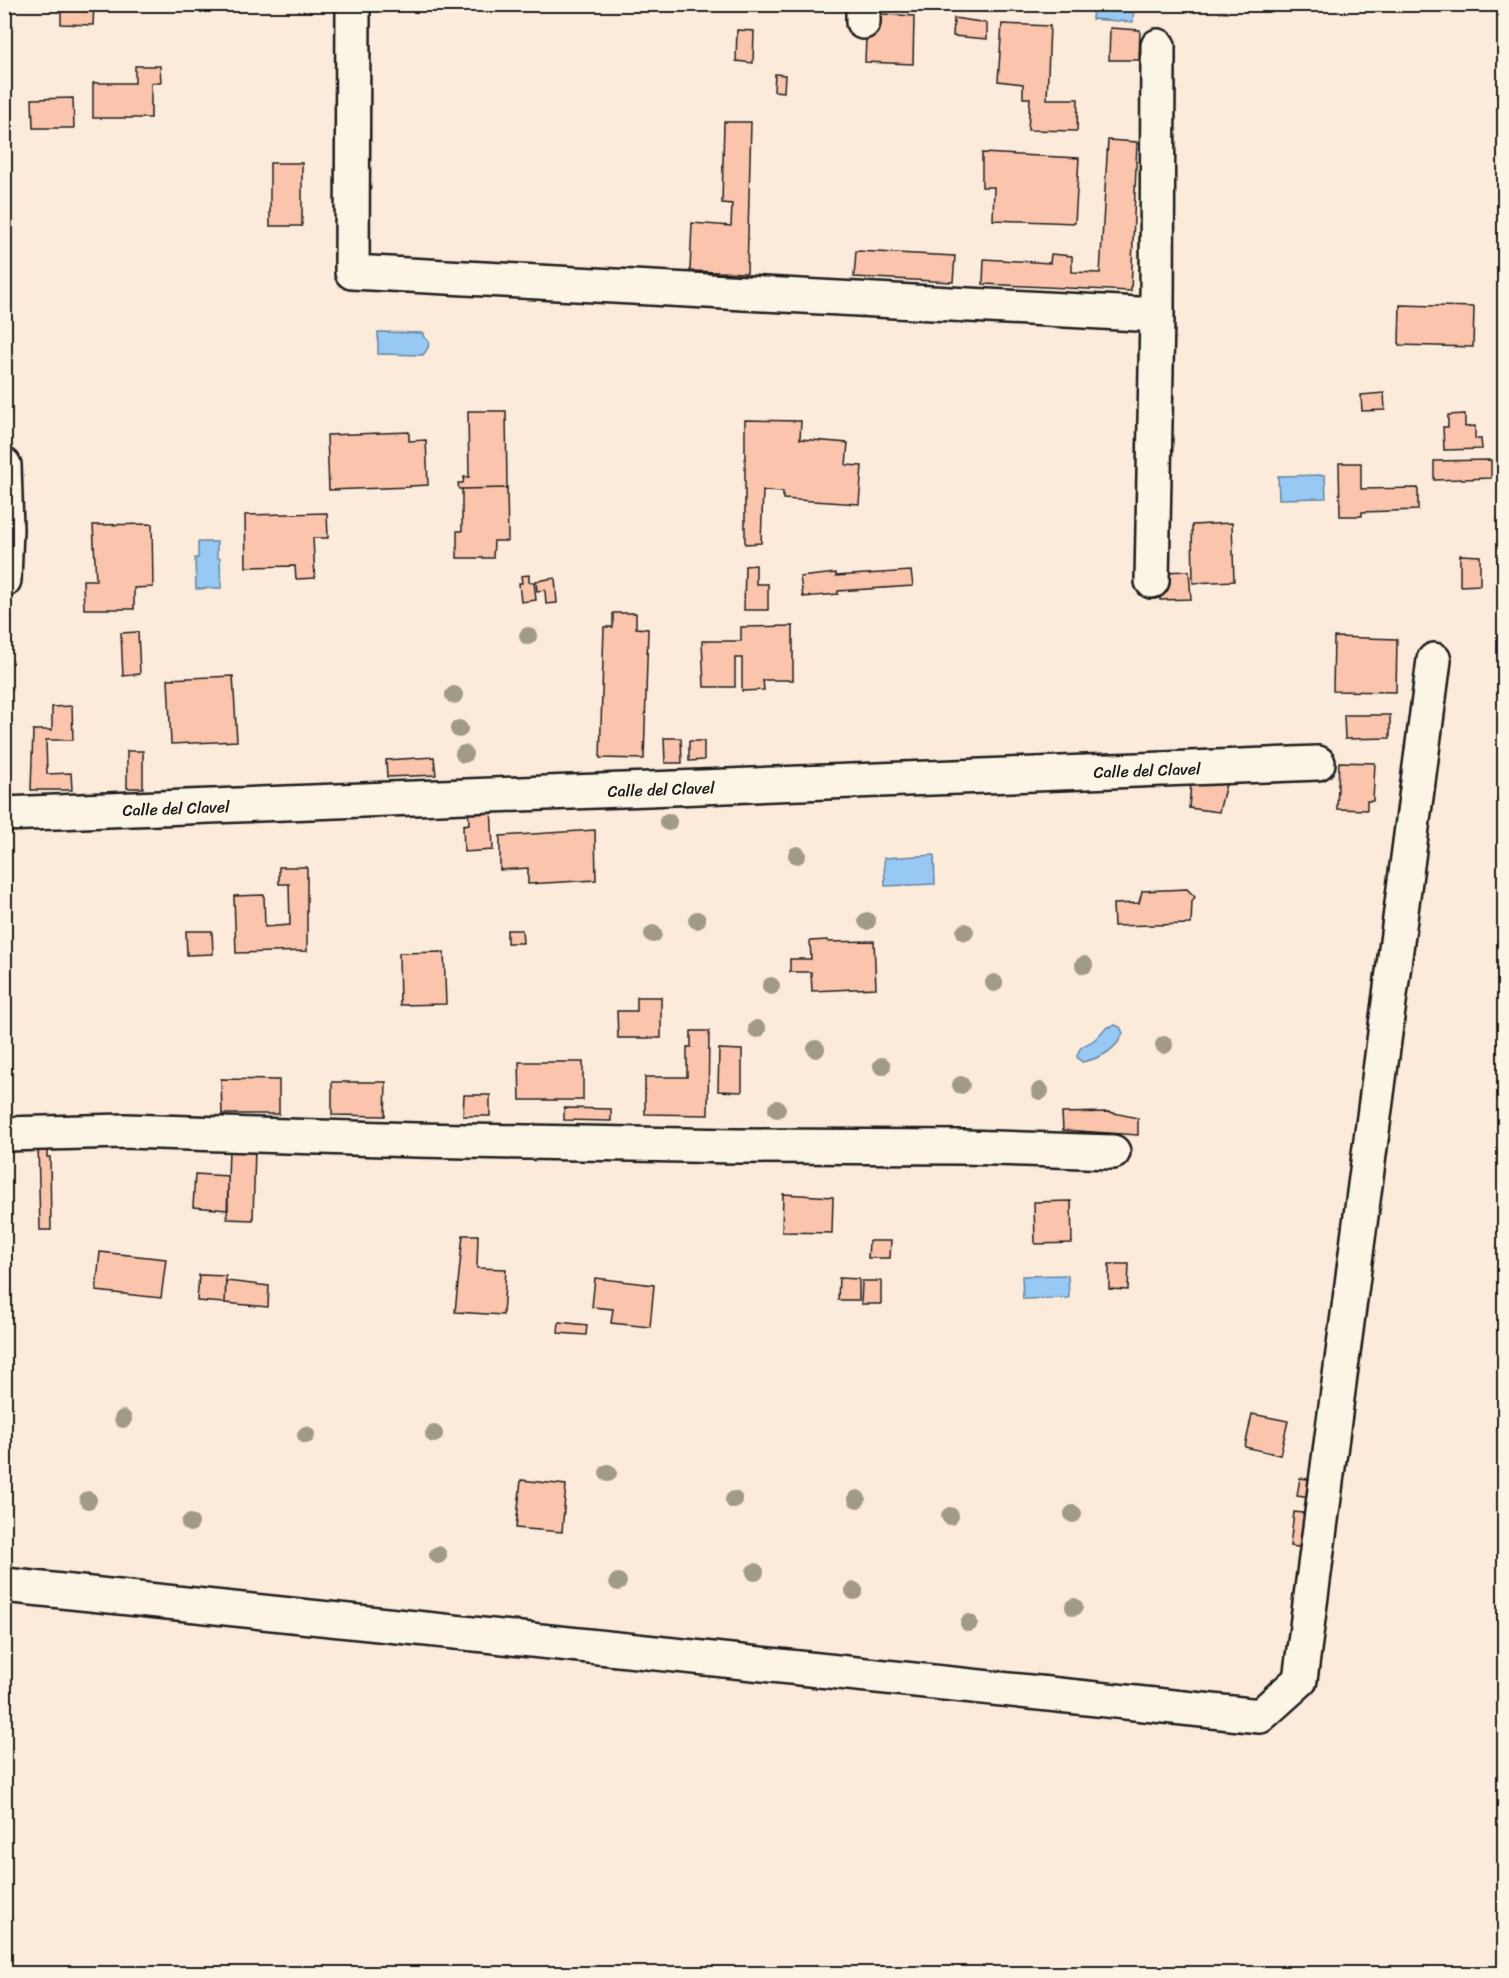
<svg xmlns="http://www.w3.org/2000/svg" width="1509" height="1978" font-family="Sriracha,sans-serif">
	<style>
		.water { fill: #97c9f4; stroke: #66849e; stroke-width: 1.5 }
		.building { fill: #fbc5ad; stroke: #1c1c1c; stroke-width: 1.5 }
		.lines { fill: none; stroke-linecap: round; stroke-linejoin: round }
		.minor-casing { stroke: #1c1c1c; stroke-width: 38 }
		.minor { stroke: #fcf5e5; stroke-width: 33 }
		.tree { fill: #a09a86 }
		.labels { text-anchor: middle; stroke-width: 6; stroke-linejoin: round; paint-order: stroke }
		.street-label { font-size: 16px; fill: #1c1c1c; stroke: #fcf5e5 }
	</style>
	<rect width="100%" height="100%" fill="#fcebda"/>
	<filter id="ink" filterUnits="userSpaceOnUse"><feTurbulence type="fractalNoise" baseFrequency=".0167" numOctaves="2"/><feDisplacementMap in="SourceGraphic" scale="12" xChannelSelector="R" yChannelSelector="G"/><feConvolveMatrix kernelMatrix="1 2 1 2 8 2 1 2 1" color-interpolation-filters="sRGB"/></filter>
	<g filter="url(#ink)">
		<path class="water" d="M1093 5H1134L1133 22 1092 19Z
			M378 332 423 333V336L429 342 428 348 423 355 378 354Z
			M1325 475 1326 498 1279 499 1278 476Z
			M198 542H217V557L220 558 221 588 196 589 195 558H198Z
			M934 855 935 884 885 886 884 858Z
			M1115 1025 1120 1027 1123 1033C1117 1050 1099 1059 1082 1062L1077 1057C1079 1045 1085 1046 1094 1040 1104 1032 1100 1029 1115 1025Z
			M1068 1275 1069 1298 1023 1299 1022 1276Z"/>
		<path class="building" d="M61 4H94L93 25 61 24Z
			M295 4H319V7L295 6Z
			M709 4H764V8L709 6Z
			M867 13 914 16 913 64 865 62Z
			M954 18 987 23V39L953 36Z
			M1002 24 1050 26 1047 99H1078L1077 131 1028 130 1030 98H1023V84L998 81Z
			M1110 28 1140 30 1139 60H1109Z
			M737 30 754 31 753 63 736 61Z
			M135 66H160L161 83H151V118H93V83H135Z
			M775 74 785 75 784 92 774 91Z
			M73 98 74 128H33L32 99Z
			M724 122H751L747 273 690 271 692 223 731 226 732 204 722 203Z
			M1108 140 1137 142 1131 291 983 284 984 259 1050 263 1051 254 1072 256V272L1100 273Z
			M982 153 1079 158 1075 223 993 220 994 187H982Z
			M270 163H302V226H270Z
			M856 251 955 256 953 282 854 277Z
			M1400 305 1474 307 1473 347 1399 345Z
			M1384 393 1385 410 1362 411 1361 395Z
			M468 411H506L507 488 459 489 458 483H463L464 477H469Z
			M1465 414V427L1475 426V439H1481L1482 449 1444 450 1443 427H1448V415Z
			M745 420 801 421 800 439 848 443 846 465 862 466 859 504 783 499V492L763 491 761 543 745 544Z
			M409 432V441L426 440 428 485 410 486V487L329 490 327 435Z
			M1491 460V478L1434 480V461Z
			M1339 463H1361V489L1418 488V510L1362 512V516H1340Z
			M507 488 508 541H494L493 558H457V531H462V489Z
			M327 513 328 538H313L315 578 296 579 295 566 246 567 245 515Z
			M1232 523 1234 581 1193 583 1192 525Z
			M152 524 153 587 134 588V609H84L83 580H96L93 525Z
			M1460 555 1480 556V585L1460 586Z
			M756 565V584H768V610H744L745 566Z
			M911 571 913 586 838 591V594L803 597 800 577 836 573V576Z
			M1189 571 1191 599 1160 600 1161 572Z
			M529 575V582H534L536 600 521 602 519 583H522L521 576Z
			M555 578 557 603 546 604 545 590 537 591 536 581Z
			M613 613H636V628L648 629 644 759 600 758 604 627H613Z
			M793 626V680H763L764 690 742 691V658H735V687H704L702 641H741V627Z
			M138 632 140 674 123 676 121 633Z
			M1334 637 1397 639 1396 692 1333 691Z
			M233 676 237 741 171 744 168 679Z
			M72 706 73 740H46L47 774 71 773 72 790H31L33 730H52V707Z
			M1344 715H1390V738L1345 739Z
			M664 738H681L682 763H665Z
			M689 741H704V760L689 761Z
			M127 751H143V788H127Z
			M434 757 436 775 387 777 386 760Z
			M1339 762 1375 763 1373 801H1367V810L1337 809Z
			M1227 780 1219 812 1189 808 1191 782Z
			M491 805 493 850 464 852 463 825 469 824 468 806Z
			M595 830 596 880 528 884V868L500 870V836Z
			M279 867H307V951L236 953 234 896 264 895 265 927 290 925 289 884H279Z
			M1187 889 1195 897 1192 901 1191 924 1114 926 1113 904 1139 903 1142 891Z
			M507 930H522L523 943H507Z
			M186 931H212L213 954 187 955Z
			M828 940V942L874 941 876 988 812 991 811 972H790V959H811L810 941Z
			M444 952 446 1004 400 1005 399 953Z
			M637 997H661V1038H618L617 1011H637Z
			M691 1031H709L708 1115 645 1114V1077H687V1047H691Z
			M719 1049 742 1050V1092L718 1091Z
			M519 1062H583V1100H520Z
			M221 1079 279 1080V1114H222Z
			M332 1082H386L385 1116 332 1115Z
			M464 1095H490V1116H463Z
			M564 1108 611 1109V1121L564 1120Z
			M1109 1112 1138 1118V1135L1063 1130 1062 1113Z
			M38 1142 47 1143V1157H50L51 1230H40Z
			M229 1147 255 1148 253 1220 227 1219Z
			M195 1174 228 1176V1210L193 1207Z
			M783 1194 833 1197 832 1233 782 1232Z
			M1071 1201 1072 1243 1035 1244 1034 1202Z
			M463 1235H478L477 1268 506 1269 503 1315 455 1312Z
			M869 1241H891L890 1258H868Z
			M100 1252 166 1259 161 1298 96 1291Z
			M1109 1264H1129L1128 1290 1109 1289Z
			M199 1275 226 1276 225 1303 197 1301Z
			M595 1278 654 1285 650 1327 611 1323 613 1309 592 1307Z
			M839 1278 859 1279V1300H838Z
			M226 1281 269 1286 268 1307 225 1303Z
			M862 1281H881V1304H861Z
			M559 1322 587 1325 586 1335 558 1333Z
			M1252 1414 1288 1421 1280 1455 1245 1447Z
			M1300 1478 1315 1480 1311 1498 1297 1496Z
			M521 1480 566 1485 562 1532 516 1528Z
			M1294 1512 1312 1514 1307 1548 1290 1546Z"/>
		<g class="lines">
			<defs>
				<path id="minor" d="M353 4 352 272 1157 315
					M863 22V4
					M4 465 6 529 4 580
					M1152 581 1157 315 1158 46
					M4 814 1318 763
					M4 1134 125 1131 416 1140 736 1146 964 1147 1113 1152
					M4 1585 1260 1716 1300 1680 1434 660"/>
			</defs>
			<use href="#minor" class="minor-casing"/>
			<use href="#minor" class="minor"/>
		</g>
		<g class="tree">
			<circle cx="528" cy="636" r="9"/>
			<circle cx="454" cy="695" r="9"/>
			<circle cx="459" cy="729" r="9"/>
			<circle cx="464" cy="754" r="9"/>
			<circle cx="668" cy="822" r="9"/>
			<circle cx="797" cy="855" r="9"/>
			<circle cx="697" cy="920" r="9"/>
			<circle cx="867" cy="921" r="9"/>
			<circle cx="965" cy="932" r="9"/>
			<circle cx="653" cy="934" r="9"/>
			<circle cx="1084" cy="965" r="9"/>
			<circle cx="994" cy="983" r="9"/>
			<circle cx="771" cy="986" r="9"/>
			<circle cx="757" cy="1029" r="9"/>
			<circle cx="1164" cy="1045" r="9"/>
			<circle cx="816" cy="1049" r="9"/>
			<circle cx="882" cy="1066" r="9"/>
			<circle cx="961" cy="1085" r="9"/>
			<circle cx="1040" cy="1091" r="9"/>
			<circle cx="777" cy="1109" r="9"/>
			<circle cx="123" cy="1419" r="9"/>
			<circle cx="434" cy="1434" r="9"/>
			<circle cx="306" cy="1435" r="9"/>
			<circle cx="608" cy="1473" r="9"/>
			<circle cx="857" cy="1499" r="9"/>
			<circle cx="88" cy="1500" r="9"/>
			<circle cx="734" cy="1500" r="9"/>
			<circle cx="1073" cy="1514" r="9"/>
			<circle cx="950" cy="1516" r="9"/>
			<circle cx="190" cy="1523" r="9"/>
			<circle cx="438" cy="1555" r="9"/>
			<circle cx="755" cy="1572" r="9"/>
			<circle cx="618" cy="1582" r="9"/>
			<circle cx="854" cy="1591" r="9"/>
			<circle cx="1074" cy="1607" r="9"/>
			<circle cx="969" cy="1623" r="9"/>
		</g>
	</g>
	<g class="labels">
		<g class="street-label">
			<text transform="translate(1147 770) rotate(-2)" y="6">Calle del Clavel</text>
			<text transform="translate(661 789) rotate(-2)" y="6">Calle del Clavel</text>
			<text transform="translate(176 808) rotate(-2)" y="6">Calle del Clavel</text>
		</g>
	</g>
	<rect width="1509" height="1978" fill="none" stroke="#fcf5e5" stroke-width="24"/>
	<rect x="12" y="12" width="1485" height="1954" fill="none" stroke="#1c1c1c" stroke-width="2" filter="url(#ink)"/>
</svg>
